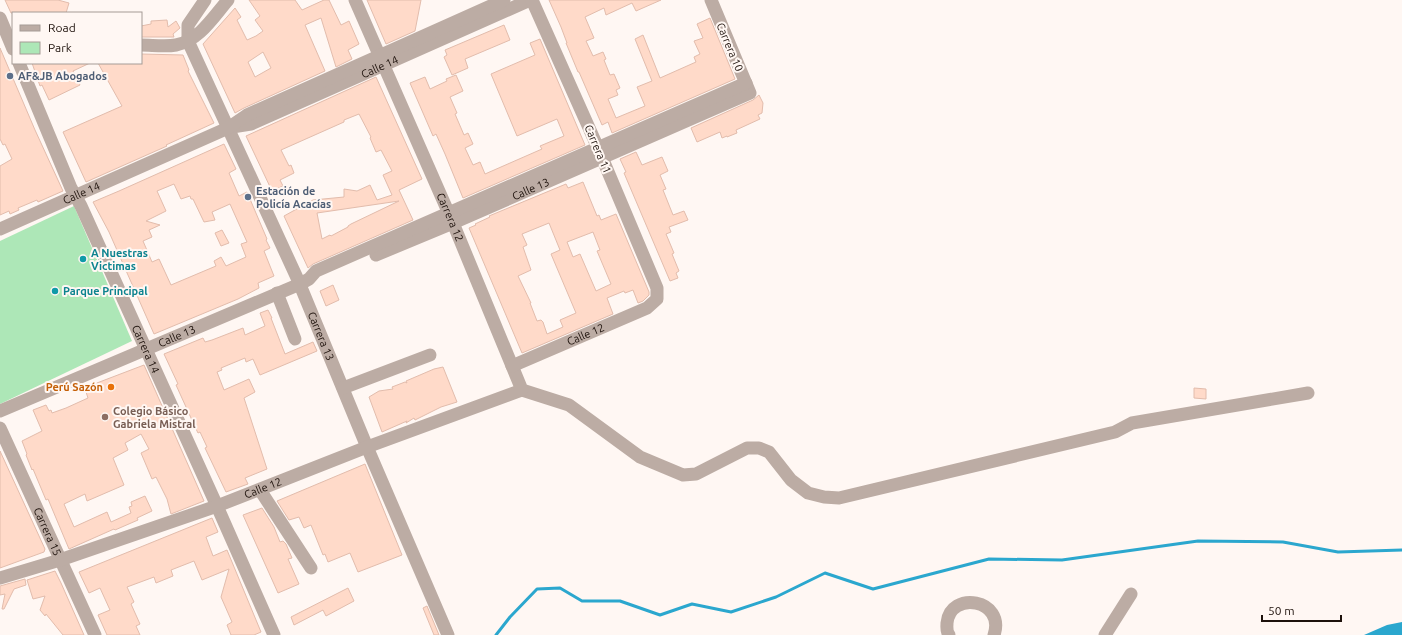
<svg xmlns="http://www.w3.org/2000/svg" width="1402" height="635" font-family="Ubuntu,sans-serif">
	<style>
		.green { fill: #ade7b7 }
		.water { fill: #2ba7ce }
		.lines { fill: none; stroke-linecap: round; stroke-linejoin: round }
		.stream { stroke: #2ba7ce; stroke-width: 3 }
		.building { fill: #ffdac9; stroke: #e2bcac; fill-rule: evenodd }
		.minor { stroke: #bcaca4; stroke-width: 13 }
		.service-dot { fill: #5c6f8a; stroke: #fff7f3; stroke-width: 1.5 }
		.culture-dot { fill: #0f9aa8; stroke: #fff7f3; stroke-width: 1.5 }
		.food-dot { fill: #e8710a; stroke: #fff7f3; stroke-width: 1.5 }
		.education-dot { fill: #8d6e63; stroke: #fff7f3; stroke-width: 1.5 }
		.labels { text-anchor: middle; stroke-width: 4; stroke-linejoin: round; paint-order: stroke }
		.street-label { font-size: 11px; fill: #1d110b; stroke: #fff7f3 }
		.service-label { font-size: 11px; font-weight: bold; fill: #4e5e75; stroke: #fff7f3; text-anchor: start }
		.culture-label { font-size: 11px; font-weight: bold; fill: #0d838f; stroke: #fff7f3; text-anchor: start }
		.food-label { font-size: 11px; font-weight: bold; fill: #c56008; stroke: #fff7f3; text-anchor: end }
		.education-label { font-size: 11px; font-weight: bold; fill: #785e54; stroke: #fff7f3; text-anchor: start }
	</style>
	<rect width="100%" height="100%" fill="#fff7f3"/>
	<path class="green" d="M74 206 132 341 0 404V241Z"/>
	<path class="water" d="M1402 622V635H1364L1387 625Z"/>
	<g class="lines">
		<path class="stream" d="M496 635 510 617 537 589 560 588 582 601H620L660 615 692 604 731 612 776 597 825 573 873 589 989 559 1062 560 1198 541 1283 542 1338 552 1402 550"/>
	</g>
	<path class="building" d="M5 0H58L69 3 66 13H11Z
		M249 0H295L302 10 324 0H329L341 25 349 21 359 44 348 50 352 59 336 67 321 18 305 25 325 71 244 108 235 113 203 44 235 8 241 17 237 20 247 40 256 36 263 31 255 20 260 16ZM263 52 271 68 255 77 248 62Z
		M367 0H421L415 31 386 44Z
		M549 0H661L636 11 632 3 606 15 604 8 585 17 594 38 586 41 593 56 603 52 606 59 604 60 610 75 614 74 620 88 616 90 618 95 608 99 616 118 645 106 637 87 652 81 635 39 643 35 660 78 696 62 694 57 700 54 694 41 703 38 697 24 710 18 735 79 612 133 608 122 602 125 579 72H578L566 43H567L561 27Z
		M167 20 168 27 176 21 180 28 173 34 174 37H141V26L151 24V21Z
		M504 25 510 40 465 59 468 68 452 75 444 57 447 55 445 50Z
		M540 39 585 145 463 198 445 154 436 134 433 136 410 83 425 77 430 89 447 81 446 79 456 75 463 91 450 97 457 113 455 114 464 135 468 133 473 144 465 148 473 165 480 162 485 174 542 149 540 146 564 136 557 119 517 136 491 74 535 55 530 43Z
		M0 48 35 130 63 191 38 202 37 200 18 208 19 210 10 214 9 211 0 215V166L12 159 5 144 3 145 0 139Z
		M141 54 183 55 189 70 188 71 214 123 166 145 167 146 86 182 63 132 122 106 98 63H141Z
		M32 63H90L73 71 80 85 49 100 42 85 40 86Z
		M376 77 422 179 399 190 413 220 313 264 308 268 284 216 313 200 344 197V189L357 191 370 185 377 200 392 195 383 175 392 171 381 150 376 152 370 138 371 137 359 114 344 120V122L281 150 289 166 291 165 294 173 280 180 283 186 272 191 246 136ZM399 201 351 224 348 226V227L331 236 330 235 322 239 317 213Z
		M759 95 763 103 762 113 758 115 760 119 736 130 737 133 727 137V136L722 138 720 132 697 142 691 128 753 100Z
		M224 144 236 169 229 173 239 196 247 192 267 239 266 240 270 248 264 251 274 276 258 283 259 288 238 299 154 334 109 232 93 202 119 191ZM174 184 181 199 190 196 191 199H193L204 222 215 220 212 212 230 204 247 242 241 244 246 257 226 266 221 257 214 261 216 266 171 285 159 259 152 262 143 241 152 237 149 230 160 225 146 221 166 211 157 191Z
		M636 152 642 165 662 157 668 171 660 175 666 189 663 190 673 215 684 211 688 220 669 227 671 232 666 234 674 253 672 254 679 271 676 273 678 278 670 281 624 173 626 172 620 159Z
		M583 182 597 216 599 215 601 220 616 214 649 292V295L643 301 638 303 633 290 625 293 624 291 607 298 613 314 522 353 469 228 476 225 475 224 490 217 489 216 566 184 568 188ZM549 223 560 250 551 254 576 313 560 320 563 327 547 334 543 322 541 320 537 321 530 303H531L518 276 531 270 523 247 527 245 522 234ZM593 232 600 250 597 251 611 284 596 291 580 254 573 257 567 242Z
		M222 230 229 243 221 246 215 233Z
		M333 285 339 300 326 306 320 291Z
		M268 310 272 318H271L285 354 313 342 317 351 260 375 253 359 246 362 245 358 221 368 222 370 217 372 224 390 249 379 255 392 244 398 267 469 245 478 248 484 226 492 205 448 207 447 200 432 198 433 196 429 176 385 178 384 164 354 203 338 205 342 212 340 243 328 245 335 265 326 260 313Z
		M144 365 204 501 171 514 167 499 156 477 152 479 141 453 149 449 141 434 125 443 128 450 113 458 124 485 87 501 85 494 64 504 74 527 107 512 111 522 131 513 129 507 132 506 131 502 145 496 152 511 137 518 138 520 115 530 114 529 69 549 48 499 46 500 33 469 32 470 26 455 27 454 22 441 42 431 33 410 46 405 49 411 51 410 52 413 66 408 88 398 85 389 89 387V386Z
		M443 367 457 402 441 407 415 420 414 418 406 423 407 421 382 432 369 397 379 391 393 389 392 387 405 382 407 383 406 381 434 369Z
		M1194 388 1206 389V399L1194 398Z
		M0 451 45 549 44 552 0 568Z
		M365 464 402 555 358 572 350 553 328 562 325 554 323 555 311 525 304 528 299 517 289 520 277 501Z
		M262 508 274 527 280 542 283 541 286 544 292 558 288 559 299 584 278 593 243 515Z
		M212 518 218 532 206 537 213 556 227 550 261 632 254 635H231L227 625 232 622 221 597 229 569 202 580 194 561 171 570 173 576 156 583 154 577 127 587 134 602 131 604 140 624 136 626 140 635H107L98 615 110 610 100 588 89 593 79 572Z
		M55 571 61 583 84 635H63L46 614 45 616 40 610 45 596 33 599 27 580Z
		M25 579 26 585 14 589 4 609H2L5 594 0 595V586Z
		M348 588 354 601 326 616 323 610 294 625 291 617Z
		M427 606 439 635H434L423 608Z"/>
	<g class="lines">
		<g class="minor">
			<path id="s1" d="M205 0 188 25V41L298 280 367 447 448 635"/>
			<path id="s2" d="M355 0 453 223 522 390 569 405 640 457 683 475 696 474 747 448H759L769 452 791 480 808 493 824 497 839 498 1115 432 1132 423 1308 393"/>
			<path d="M0 18 13 49"/>
			<path d="M141 45C152 45 165 47 176 45 199 41 214 16 228 0"/>
			<path id="s3" d="M19 63 71 188 81 206 217 506 274 635"/>
			<path id="s4" d="M232 127 251 124 530 0"/>
			<path id="s5" d="M0 229 228 128 247 115 504 0"/>
			<path id="s6" d="M376 255 453 223 750 93 711 0"/>
			<path d="M277 293 295 339"/>
			<path id="s7" d="M512 366 647 308 657 299V288L598 148 532 0"/>
			<path d="M343 388 430 355"/>
			<path id="s8" d="M0 411 300 284 309 279 316 271 746 83"/>
			<path id="s9" d="M0 428 95 635"/>
			<path d="M260 490 311 568"/>
			<path id="s10" d="M0 578 60 560 217 506 367 447 522 390"/>
			<path d="M949 635C946 631 947 627 947 623 950 590 1006 599 994 635"/>
			<path d="M1105 635 1131 594"/>
		</g>
	</g>
	<g class="service-dot">
		<circle cx="10" cy="76" r="4"/>
		<circle cx="248" cy="197" r="4"/>
	</g>
	<g class="culture-dot">
		<circle cx="83" cy="259" r="4"/>
		<circle cx="55" cy="291" r="4"/>
	</g>
	<circle class="food-dot" cx="111" cy="387" r="4"/>
	<circle class="education-dot" cx="105" cy="417" r="4"/>
	<g class="labels">
		<g class="street-label">
			<text transform="translate(730 47) rotate(67)" y="4">Carrera 10</text>
			<text dy="4" stroke="none"><textPath href="#s4" startOffset="160">Calle 14</textPath></text>
			<text transform="translate(598 149) rotate(67)" y="4">Carrera 11</text>
			<text dy="4" stroke="none"><textPath href="#s6" startOffset="168">Calle 13</textPath></text>
			<text dy="4" stroke="none"><textPath href="#s5" startOffset="89">Calle 14</textPath></text>
			<text dy="4" stroke="none"><textPath href="#s2" startOffset="237">Carrera 12</textPath></text>
			<text dy="4" stroke="none"><textPath href="#s8" startOffset="192">Calle 13</textPath></text>
			<text dy="4" stroke="none"><textPath href="#s7" startOffset="80">Calle 12</textPath></text>
			<text dy="4" stroke="none"><textPath href="#s1" startOffset="370">Carrera 13</textPath></text>
			<text dy="4" stroke="none"><textPath href="#s3" startOffset="313">Carrera 14</textPath></text>
			<text dy="4" stroke="none"><textPath href="#s10" startOffset="278">Calle 12</textPath></text>
			<text dy="4" stroke="none"><textPath href="#s9" startOffset="114">Carrera 15</textPath></text>
		</g>
		<g class="service-label">
			<text x="18" y="80">AF&amp;JB Abogados</text>
			<text x="256" y="195">Estación de<tspan x="256" dy="13">Policía Acacías</tspan></text>
		</g>
		<g class="culture-label">
			<text x="91" y="257">A Nuestras<tspan x="91" dy="13">Victimas</tspan></text>
			<text x="63" y="295">Parque Principal</text>
		</g>
		<g class="food-label">
			<text x="103" y="391">Perú Sazón</text>
		</g>
		<g class="education-label">
			<text x="113" y="415">Colegio Básico<tspan x="113" dy="13">Gabriela Mistral</tspan></text>
		</g>
	</g>
	<rect x="12" y="12" width="130" height="52" fill="#fff7f3" stroke="#a59b96"/>
	<rect x="20" y="25" width="20" height="6" fill="#bcaca4" stroke="#a59b96"/>
	<text x="48" y="32" font-size="12" fill="#1d110b">Road</text>
	<rect x="20" y="42" width="20" height="12" fill="#ade7b7" stroke="#a59b96"/>
	<text x="48" y="52" font-size="12" fill="#1d110b">Park</text>
	<path d="M1262 615v6h79v-6" fill="none" stroke="#1d110b" stroke-width="2"/>
	<text x="1268" y="615" font-size="12" fill="#1d110b" stroke="#fff7f3" stroke-width="3" paint-order="stroke">50 m</text>
</svg>
